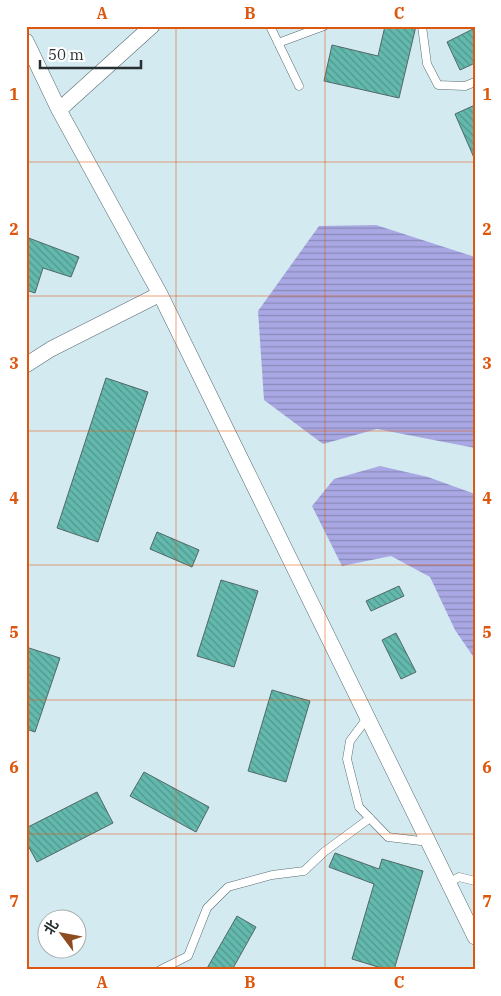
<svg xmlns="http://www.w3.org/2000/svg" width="501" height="996" font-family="'IBM Plex Serif','Noto Sans SC',serif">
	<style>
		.water { fill: url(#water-rules) }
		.building { fill: url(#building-back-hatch); stroke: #536864 }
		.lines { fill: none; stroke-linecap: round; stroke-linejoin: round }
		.service-casing { stroke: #586c72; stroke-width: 9 }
		.minor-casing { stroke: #586c72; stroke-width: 16 }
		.service { stroke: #fff; stroke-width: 8 }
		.minor { stroke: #fff; stroke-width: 15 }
		.grid { fill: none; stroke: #de570e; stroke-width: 1; stroke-opacity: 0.55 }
		.neatline { fill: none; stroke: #de570e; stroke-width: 2 }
		.grid-label { font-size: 16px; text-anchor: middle; font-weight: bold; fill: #de570e }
	</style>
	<defs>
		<pattern id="water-rules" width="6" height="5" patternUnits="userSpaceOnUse" patternTransform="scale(1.25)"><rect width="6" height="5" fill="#a9a8e4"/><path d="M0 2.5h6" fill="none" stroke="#8989b9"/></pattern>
		<pattern id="building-back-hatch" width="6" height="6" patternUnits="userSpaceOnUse" patternTransform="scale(1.25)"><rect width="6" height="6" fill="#63b9ae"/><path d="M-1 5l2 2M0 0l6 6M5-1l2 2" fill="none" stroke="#51978e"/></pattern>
	</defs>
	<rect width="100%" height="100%" fill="#d4eaf1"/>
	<path class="water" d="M376 225 475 257V448L377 429 323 444 264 400 258 311 319 226Z
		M380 466 428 477 475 494V659L455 630 430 577 391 556 342 566 312 506 334 479Z"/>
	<path class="building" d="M385 26H416L399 98 324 81 332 45 378 56Z
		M475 28V63L460 70 447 42Z
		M475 105V160L455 114Z
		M26 237 79 257 71 277 43 268 35 293 26 290Z
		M106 378 148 392 98 542 57 528Z
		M157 532 199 550 192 567 150 549Z
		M221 580 258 591 234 667 197 656Z
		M399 586 404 596 371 611 366 601Z
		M396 633 416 672 401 679 382 640Z
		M26 647 60 658 35 732 26 729Z
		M272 690 310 701 286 782 248 771Z
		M144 772 209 807 196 832 130 796Z
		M97 792 113 823 37 862 26 842V828Z
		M335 853 379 869 382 859 423 871 394 970H388L352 959 374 884 329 867Z
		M237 916 256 927 232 970H206Z"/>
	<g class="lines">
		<defs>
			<path id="service" d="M270 26 299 86
				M422 26 427 64 438 85 465 86 475 82
				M278 43 324 26
				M368 717 350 741 347 759 359 807 388 837 429 842
				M449 883 459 877 475 881
				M160 970 188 956 207 908 228 887 272 875 304 871 324 852 370 818"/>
			<path id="minor" d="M26 41 59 110 160 294 475 937
				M59 110 152 26
				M26 365 51 349 160 294"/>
		</defs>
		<use href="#service" class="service-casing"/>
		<use href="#minor" class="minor-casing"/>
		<use href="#service" class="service"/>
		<use href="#minor" class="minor"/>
	</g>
	<path class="grid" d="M176 26V970M325 26V970M26 162H475M26 296H475M26 431H475M26 565H475M26 700H475M26 834H475"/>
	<rect width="501" height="996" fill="none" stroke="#ffffff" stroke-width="55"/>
	<g transform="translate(62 934) rotate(302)"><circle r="24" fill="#ffffff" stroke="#a8acad"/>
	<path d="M0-4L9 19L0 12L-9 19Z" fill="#8f4c1e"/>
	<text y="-8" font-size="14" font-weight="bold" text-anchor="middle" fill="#262f31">北</text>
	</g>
	<path d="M40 60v8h101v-8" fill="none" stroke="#262f31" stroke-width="2.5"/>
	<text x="48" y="60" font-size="15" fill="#262f31" stroke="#ffffff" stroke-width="4" paint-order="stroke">50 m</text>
	<rect x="28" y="28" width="446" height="940" class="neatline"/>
	<g class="grid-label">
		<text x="102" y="19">A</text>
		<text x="250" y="19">B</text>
		<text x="399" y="19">C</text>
		<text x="14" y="100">1</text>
		<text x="487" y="100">1</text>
		<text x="14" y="235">2</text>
		<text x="487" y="235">2</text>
		<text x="14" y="369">3</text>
		<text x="487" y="369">3</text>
		<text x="14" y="504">4</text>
		<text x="487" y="504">4</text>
		<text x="14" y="638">5</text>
		<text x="487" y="638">5</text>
		<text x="14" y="773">6</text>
		<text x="487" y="773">6</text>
		<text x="14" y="907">7</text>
		<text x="487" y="907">7</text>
		<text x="102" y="988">A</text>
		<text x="250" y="988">B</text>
		<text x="399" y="988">C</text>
	</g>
</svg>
